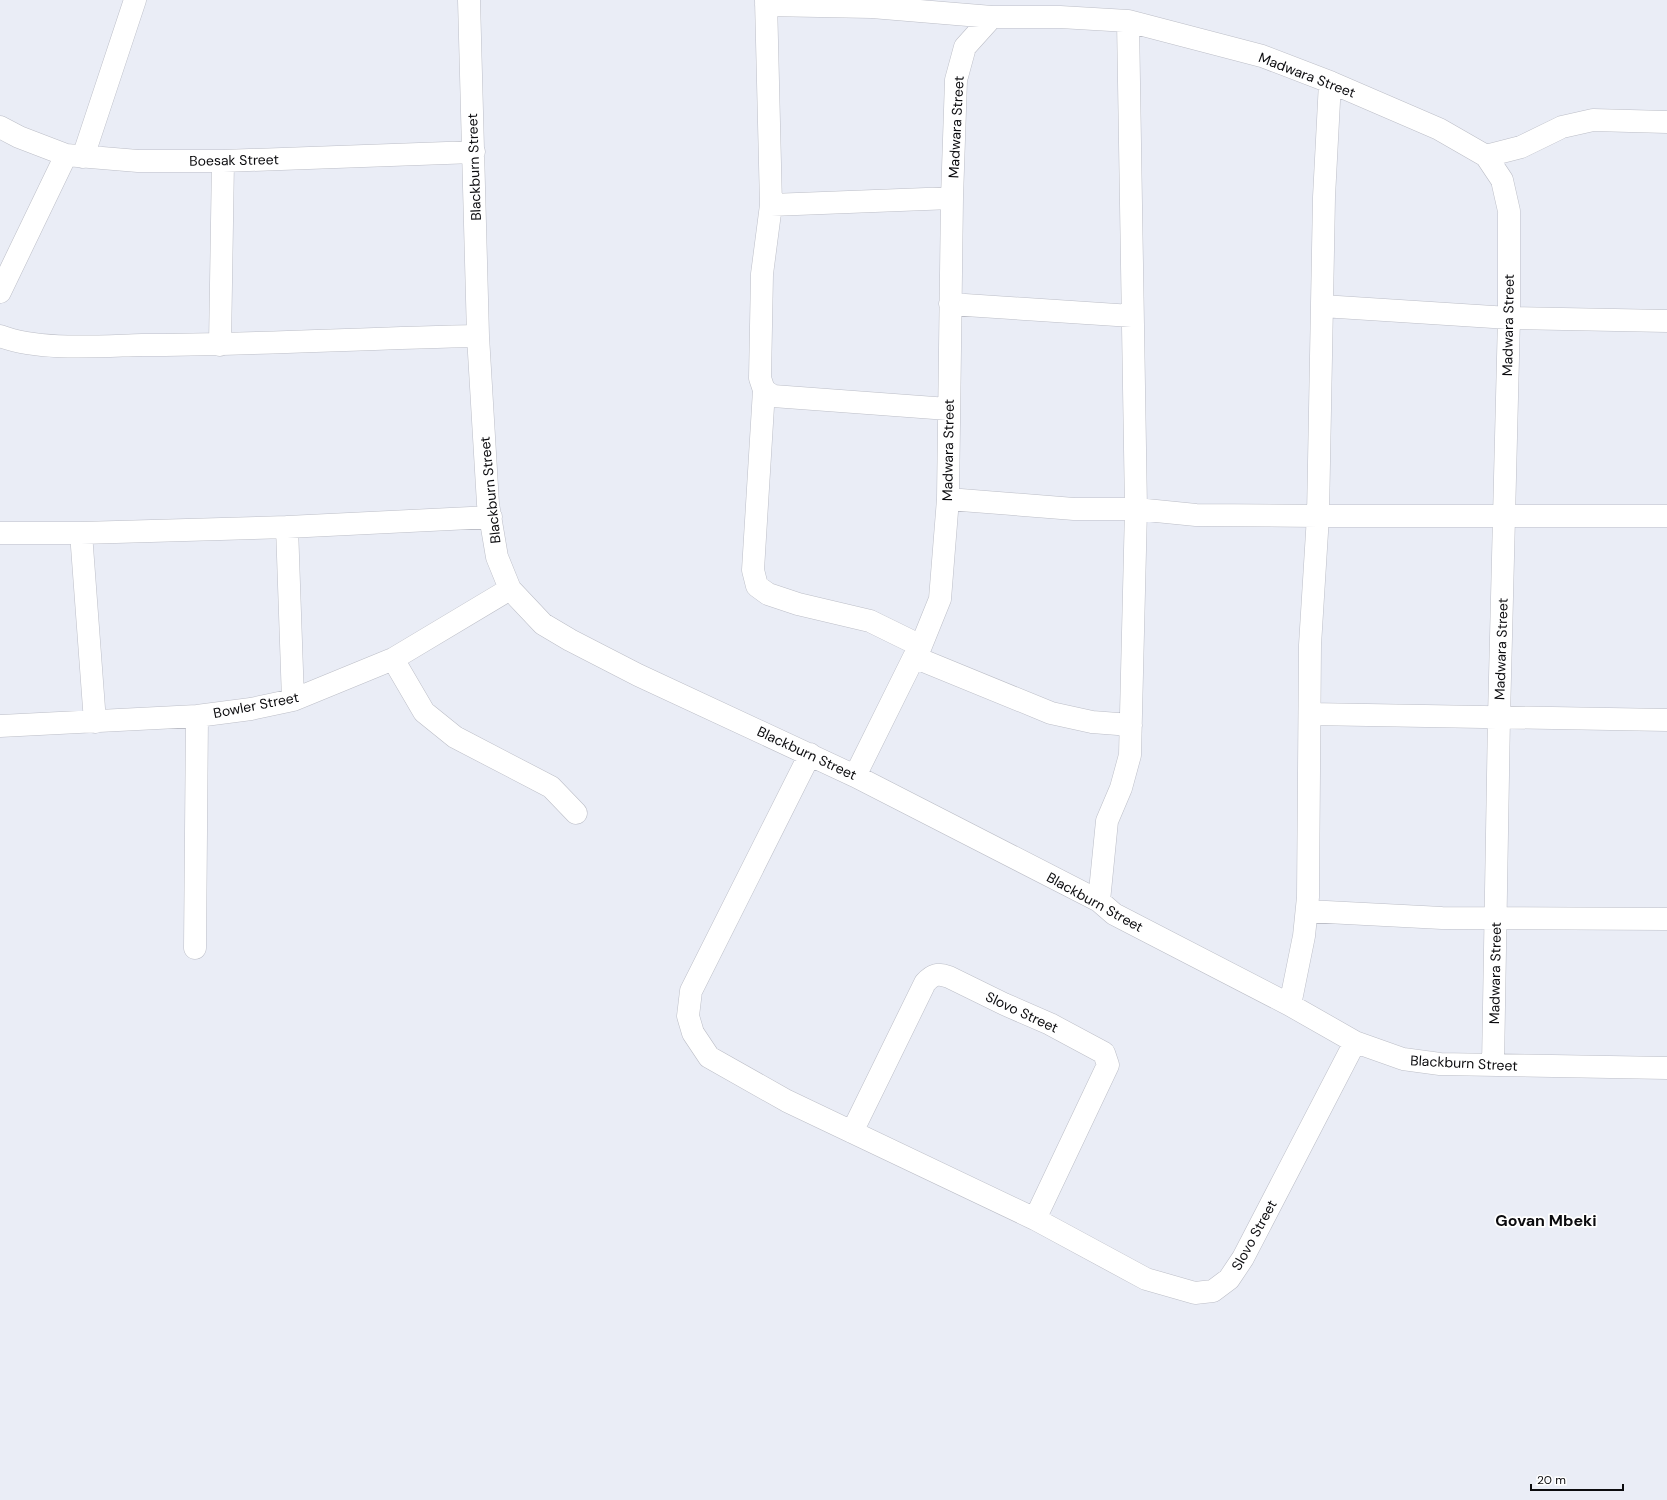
<svg xmlns="http://www.w3.org/2000/svg" width="1667" height="1500" font-family="'DM Sans',sans-serif">
	<style>
		.lines { fill: none; stroke-linecap: round; stroke-linejoin: round }
		.minor-casing { stroke: #bcbec7; stroke-width: 23 }
		.minor { stroke: #fff; stroke-width: 22 }
		.labels { text-anchor: middle; stroke-width: 3.5; stroke-linejoin: round; paint-order: stroke }
		.street-label { font-size: 14px; fill: #0b0b0e; stroke: #fff }
		.quarter-label { font-size: 16px; font-weight: bold; fill: #0b0b0e; stroke: #fff }
	</style>
	<rect width="100%" height="100%" fill="#eaedf6"/>
	<g class="lines">
		<defs>
			<path id="minor" d="M469 0 478 336 488 504 497 557 510 589 543 624 570 640 638 675 855 776 1099 901 1114 914 1290 1005 1355 1042 1403 1059 1440 1064 1667 1068
				M766 0 771 205 762 274 760 378 764 390 773 396 948 409
				M766 5 872 7 992 17
				M0 127 19 137 66 155 138 161H223L474 152
				M1486 156 1521 147 1562 127 1593 120 1667 122
				M83 157 135 0
				M771 205 952 198
				M0 292 66 155
				M950 304 1132 316
				M1322 306 1509 318 1667 321
				M0 336C38 351 100 346 142 345 254 345 366 338 478 336
				M220 345 223 161
				M764 390 753 570 757 586 768 594 798 604 870 621 921 646
				M948 499 1074 509H1136L1196 515 1318 516H1667
				M287 527 293 700
				M0 533H81L287 527 491 517
				M81 533 95 722
				M914 657 1051 713 1092 722 1131 725
				M393 659 424 712 455 737 551 787 576 813
				M1310 714 1667 720
				M0 726 197 716 251 709 293 700 393 659 510 589
				M810 754 691 991 688 1016 693 1033 709 1057 787 1101 1035 1219 1146 1279 1195 1293 1213 1291 1229 1279 1243 1258 1355 1042
				M855 776 914 657 921 646 940 599 948 499 952 198 956 80 965 47 992 17H1060L1128 21 1262 56 1330 82 1439 129 1486 156 1502 180 1509 211V318L1499 717 1493 1065
				M1099 901 1107 821 1121 788 1130 755 1136 509 1128 21
				M1307 911 1442 918 1667 919
				M195 948 197 716
				M1290 1005 1304 936 1308 897 1310 645 1318 516 1324 197 1330 82
				M852 1132 925 983C933 974 938 973 949 977L1004 1004 1050 1024 1104 1053 1108 1065 1035 1219"/>
		</defs>
		<use href="#minor" class="minor-casing"/>
		<use href="#minor" class="minor"/>
	</g>
	<g class="labels">
		<g class="street-label">
			<text transform="translate(1307 75) rotate(21)" y="5">Madwara Street</text>
			<text transform="translate(956 127) rotate(-87)" y="5">Madwara Street</text>
			<text transform="translate(234 160) rotate(-1)" y="5">Boesak Street</text>
			<text transform="translate(474 167) rotate(-92)" y="5">Blackburn Street</text>
			<text transform="translate(1508 325) rotate(-89)" y="5">Madwara Street</text>
			<text transform="translate(948 450) rotate(-89)" y="5">Madwara Street</text>
			<text transform="translate(490 490) rotate(-96)" y="5">Blackburn Street</text>
			<text transform="translate(1501 649) rotate(-88)" y="5">Madwara Street</text>
			<text transform="translate(256 705) rotate(-11)" y="5">Bowler Street</text>
			<text transform="translate(807 753) rotate(25)" y="5">Blackburn Street</text>
			<text transform="translate(1095 902) rotate(29)" y="5">Blackburn Street</text>
			<text transform="translate(1495 973) rotate(-89)" y="5">Madwara Street</text>
			<text transform="translate(1022 1012) rotate(25)" y="5">Slovo Street</text>
			<text transform="translate(1464 1063) rotate(3)" y="5">Blackburn Street</text>
			<text transform="translate(1254 1235) rotate(-61)" y="5">Slovo Street</text>
		</g>
		<g class="quarter-label">
			<text x="1546" y="1226">Govan Mbeki</text>
		</g>
	</g>
	<path d="M1531 1484v6h92v-6" fill="none" stroke="#0b0b0e" stroke-width="2"/>
	<text x="1537" y="1484" font-size="12" fill="#0b0b0e" stroke="#ffffff" stroke-width="3" paint-order="stroke">20 m</text>
</svg>
